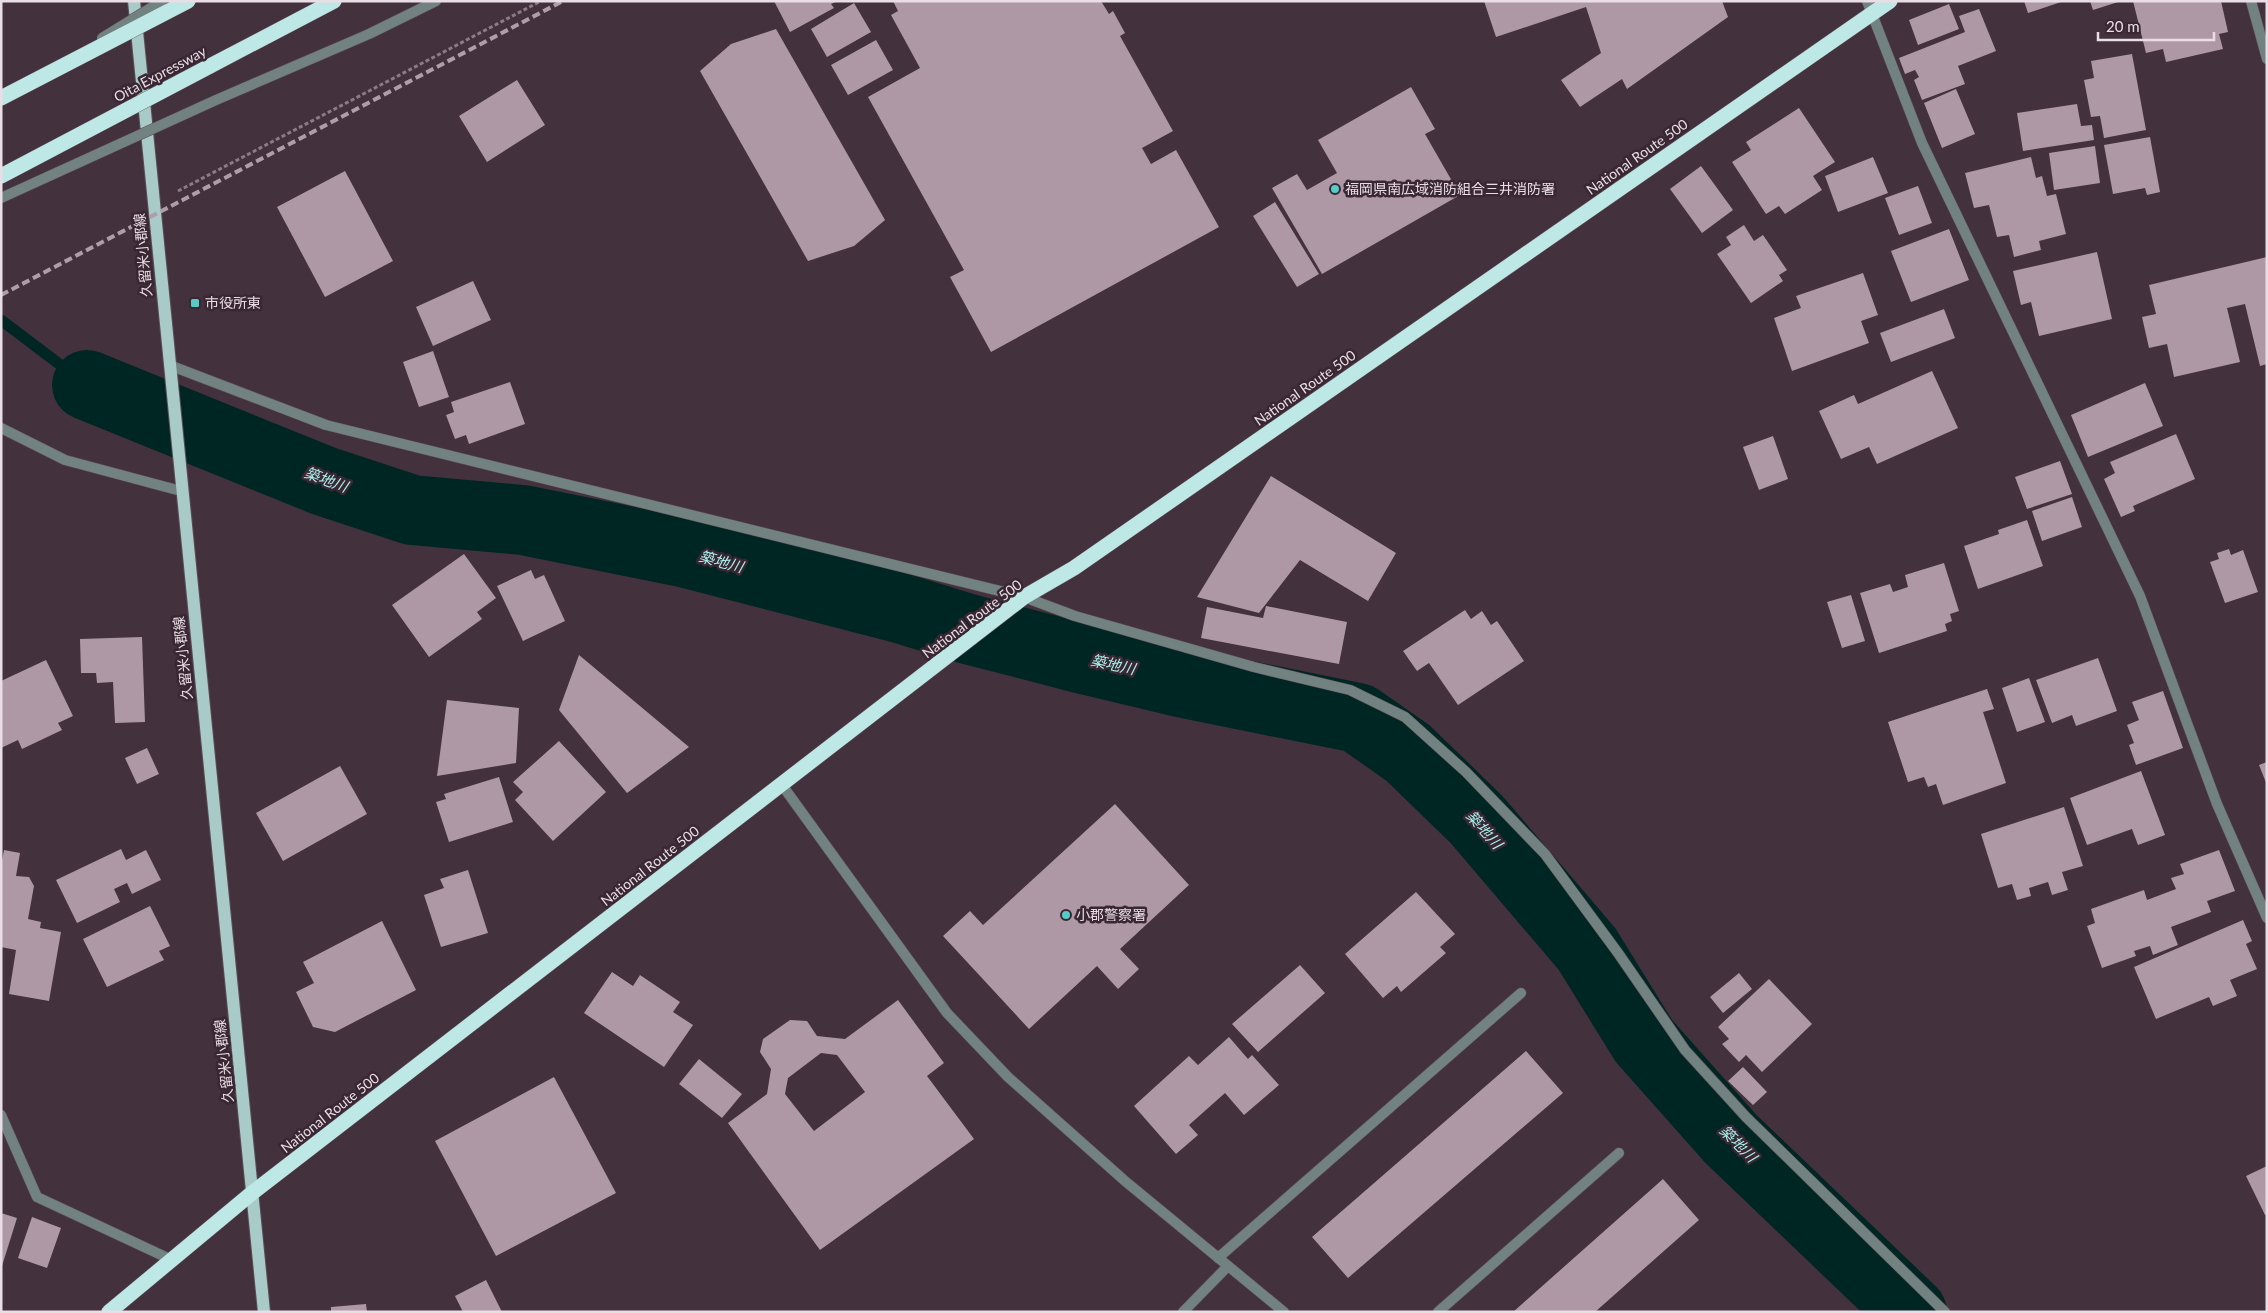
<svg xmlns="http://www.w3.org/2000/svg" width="2268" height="1313" font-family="Lato,'Noto Sans JP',sans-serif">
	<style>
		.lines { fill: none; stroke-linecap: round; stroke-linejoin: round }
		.stream { stroke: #002624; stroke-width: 11 }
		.river { stroke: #002624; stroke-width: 70 }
		.building { fill: #ae98a6; fill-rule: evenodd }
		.lane-casing { stroke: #5e4d58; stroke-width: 11 }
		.street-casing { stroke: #5e4d58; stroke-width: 11 }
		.primary-casing { stroke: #5e4d58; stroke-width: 14 }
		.highway-casing { stroke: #5e4d58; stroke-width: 16 }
		.path { stroke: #8a7b85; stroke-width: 3; stroke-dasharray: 4 2.5; stroke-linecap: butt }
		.lane { stroke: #718280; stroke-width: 10 }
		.street { stroke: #718280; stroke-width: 10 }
		.primary { stroke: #a8cbc8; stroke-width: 12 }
		.highway { stroke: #bee8e5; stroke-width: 15 }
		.rail { stroke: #ad9ea8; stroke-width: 4; stroke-dasharray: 8 4; stroke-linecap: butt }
		.lane-bridge-casing { stroke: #5e4d58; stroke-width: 11; stroke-linecap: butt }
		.highway-bridge-casing { stroke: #5e4d58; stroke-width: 16; stroke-linecap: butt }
		.lane-bridge { stroke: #718280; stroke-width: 10 }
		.highway-bridge { stroke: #bee8e5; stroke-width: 15 }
		.poi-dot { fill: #55cdc6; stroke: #392733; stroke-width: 2 }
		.labels { text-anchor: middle; stroke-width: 5; stroke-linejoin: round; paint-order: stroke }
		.street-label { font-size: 14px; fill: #eadee6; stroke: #392733 }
		.poi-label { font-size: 14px; fill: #eadee6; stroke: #392733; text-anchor: start }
		.water-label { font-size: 15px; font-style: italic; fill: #a8f3ed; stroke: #392733 }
	</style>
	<rect width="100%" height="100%" fill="#43313d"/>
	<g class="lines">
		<path class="stream" d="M1 320 87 385"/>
		<path class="river" d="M87 385 324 481 412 510 523 520 687 553 900 608 968 629 1080 658 1184 683 1358 718 1408 753 1477 820 1587 949 1644 1041 1731 1139 1912 1312"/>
	</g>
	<path class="building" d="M774 1H838L831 4 834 8 790 32Z
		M893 1H1101L1109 14 1113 11 1125 33 1120 36 1173 131 1142 148 1151 164 1176 150 1219 227 991 352 950 277 964 270 868 97 920 68 891 15 898 11Z
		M1484 1H1722L1728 17 1627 89 1622 79 1580 107 1561 80 1601 53 1586 7 1496 37Z
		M2024 1H2061V2L2028 13Z
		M2090 1H2118V2L2093 10Z
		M2133 1H2221L2228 32 2219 34 2223 49 2166 62 2163 49 2146 53Z
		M854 3 871 32 827 57 811 29Z
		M1949 4 1959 29 1918 45 1909 20Z
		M1979 9 1996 51 1958 66 1965 84 1922 100 1914 80 1919 77 1915 70 1905 74 1899 58 1965 32 1959 16Z
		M776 29 885 220 854 246 808 261 700 71 731 44Z
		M876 40 893 70 848 95 831 65Z
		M2132 54 2146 130 2104 138 2100 116 2091 117 2084 80 2094 78 2091 61Z
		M517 80 545 125 487 162 459 116Z
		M1411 87 1435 129 1425 134 1460 195 1322 274 1272 188 1297 174 1307 190 1337 173 1318 140Z
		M1956 89 1975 134 1942 148 1924 103Z
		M2077 104 2081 126 2092 125 2094 140 2023 151 2017 113Z
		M1799 108 1835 162 1813 176 1822 190 1785 214 1779 206 1766 214 1732 162 1751 150 1746 142Z
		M2150 137 2160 192 2147 195 2145 188 2113 194 2104 145Z
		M2095 146 2100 183 2054 190 2049 153Z
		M1873 157 1888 193 1838 212 1825 176Z
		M2031 157 2036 178 2042 176 2047 196 2056 194 2066 234 2039 241 2041 250 2014 257 2009 235 1997 237 1989 205 1974 208 1965 173Z
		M1701 166 1733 210 1702 233 1670 189Z
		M345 171 393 261 325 297 277 207Z
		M1918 186 1932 223 1899 235 1885 198Z
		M1275 202 1319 274 1297 287 1253 216Z
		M1744 225 1754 241 1763 235 1787 270 1779 275 1783 281 1751 303 1717 254 1731 245 1726 237Z
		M1949 229 1969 280 1911 302 1891 251Z
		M2097 252 2112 319 2039 336 2031 302 2021 305 2013 271Z
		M2267 257V364L2260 366 2245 304 2227 308 2240 362 2174 377 2167 344 2149 348 2142 317 2156 314 2149 285Z
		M1863 273 1878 315 1861 321 1869 343 1792 371 1774 318 1801 308 1796 296Z
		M473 281 491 320 433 346 416 307Z
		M1944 309 1955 338 1891 362 1880 333Z
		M433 351 449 397 419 407 403 362Z
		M1932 371 1958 428 1877 464 1869 447 1841 459 1819 411 1854 395 1858 404Z
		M510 382 525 424 469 444 466 435 455 439 446 415 454 412 451 402Z
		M2145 383 2163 426 2088 457 2071 415Z
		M2176 434 2195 479 2133 506 2135 511 2121 517 2104 479 2115 473 2110 462Z
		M1773 436 1788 479 1759 490 1743 447Z
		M2060 461 2072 494 2027 509 2015 477Z
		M1271 476 1396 553 1368 601 1300 560 1259 613 1197 597Z
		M2072 497 2082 527 2042 541 2032 511Z
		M2027 520 2043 566 1978 589 1964 546 1999 534 1998 530Z
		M2229 549 2231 555 2243 550 2258 592 2225 603 2210 562 2219 559 2217 553Z
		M464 554 496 598 477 612 482 619 429 657 392 605Z
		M1944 563 1959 611 1950 614 1952 621 1945 624 1947 631 1879 653 1860 593 1890 584 1893 592 1908 587 1905 575Z
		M531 570 535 579 544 575 565 621 523 641 497 586Z
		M1851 595 1865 641 1842 648 1827 602Z
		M1266 606 1347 622 1339 664 1201 638 1207 607 1263 618Z
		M1465 610 1471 619 1482 611 1491 625 1497 621 1524 661 1458 705 1429 663 1417 671 1403 651Z
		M142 637 145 722 115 723 113 682 97 683 96 673H81L80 639Z
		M579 655 689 747 627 793 559 710Z
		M2098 658 2117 711 2076 726 2072 715 2052 723 2036 680Z
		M46 660 73 716 58 723 62 730 22 749 18 740 1 748V681Z
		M2029 678 2045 722 2017 732 2002 688Z
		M1987 689 1994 709 1983 712 2006 783 1943 805 1936 784 1928 787 1924 777 1908 782 1888 722Z
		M2163 691 2183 748 2136 765 2129 745 2134 743 2127 725 2139 720 2132 702Z
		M447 700 519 708 516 763 437 776Z
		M559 741 606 792 553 841 515 800 523 792 513 782Z
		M147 748 159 774 137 784 125 758Z
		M2267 762V785L2259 765Z
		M340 766 367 814 283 861 256 813Z
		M2141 771 2165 835 2138 845 2132 829 2087 845 2070 798Z
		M499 777 513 822 449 842 436 802 446 799 444 794Z
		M1115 804 1189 885 1120 949 1139 969 1118 989 1097 966 1029 1029 943 936 970 911 983 925Z
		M2064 807 2083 866 2062 872 2068 890 2052 895 2048 882 2029 888 2031 896 2017 900 2012 884 1998 888 1981 834Z
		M121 849 126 860 146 850 161 880 132 894 127 883 114 889 120 902 77 923 56 880Z
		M4 850 20 853 16 876 29 877 34 886 28 919 41 922 40 928 61 932 49 1001 9 994 16 950 1 947V866Z
		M2219 850 2235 891 2207 901 2211 912 2171 927 2178 945 2153 955 2150 946 2134 951 2136 956 2102 968 2087 926 2095 923 2091 909 2144 890 2147 900 2176 889 2171 878 2184 874 2180 864Z
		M468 870 488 933 441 947 424 895 444 888 440 879Z
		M1416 892 1455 934 1440 947 1446 953 1401 992 1397 986 1383 998 1345 954Z
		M150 906 170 946 159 951 164 960 107 987 83 939Z
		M2243 920 2252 941 2246 944 2257 969 2230 980 2237 996 2213 1006 2209 997 2156 1019 2134 967Z
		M382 921 416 990 335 1032 313 1027 296 992 314 983 303 962Z
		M1300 965 1325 993 1258 1052 1232 1024Z
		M612 972 633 986 640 975 680 1002 673 1012 693 1025 664 1067 584 1013Z
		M1739 973 1752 989 1723 1013 1710 997Z
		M1769 979 1812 1024 1762 1072 1746 1055 1739 1062 1722 1044 1729 1039 1718 1027Z
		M898 1000 944 1063 927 1076 974 1139 820 1250 728 1123 767 1094 771 1069 760 1052 763 1039 790 1020 807 1021 817 1036 845 1039ZM821 1053 837 1055 865 1092 814 1131 785 1094 788 1078Z
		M1229 1037 1248 1059 1252 1055 1279 1085 1244 1115 1225 1093 1189 1125 1198 1135 1176 1154 1134 1106 1189 1056 1198 1065Z
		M1526 1051 1563 1093 1348 1278 1312 1237Z
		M699 1059 742 1094 722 1118 679 1084Z
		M1743 1067 1767 1092 1753 1105 1728 1081Z
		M554 1077 616 1193 496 1256 435 1141Z
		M2267 1166V1214L2265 1215 2246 1176Z
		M1663 1179 1699 1220 1595 1312H1513Z
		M1 1213 17 1218 2 1266H1Z
		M32 1217 61 1228 47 1268 18 1258Z
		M486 1280 502 1312H463L455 1296Z
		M366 1304 367 1312H331V1307Z"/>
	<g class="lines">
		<defs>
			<path id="lane" d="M216 100 369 34 436 1
				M1024 597 1075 616 1254 667 1350 690 1405 717 1466 772 1545 854 1618 953 1685 1050 1746 1117 1945 1312
				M1218 1258 1521 993
				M1183 1312 1228 1266
				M1438 1312 1619 1153"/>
			<path id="street" d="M1867 1 1922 143 2140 596 2217 804 2267 918
				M2251 1 2267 59
				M169 365 326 425 1024 597
				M1 428 65 460 181 491
				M782 785 947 1013 1008 1077 1125 1181 1284 1312
				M1 1115 37 1197 172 1260"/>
			<path id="primary" d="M134 1 264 1312"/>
			<path id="highway" d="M210 66 334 1
				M109 1312 252 1193 1024 597 1074 568 1890 1"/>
		</defs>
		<use href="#lane" class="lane-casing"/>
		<use href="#street" class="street-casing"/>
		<use href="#primary" class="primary-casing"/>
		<use href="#highway" class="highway-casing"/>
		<path class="path" d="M178 191 541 1"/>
		<use href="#lane" class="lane"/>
		<use href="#street" class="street"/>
		<use href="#primary" class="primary"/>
		<use href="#highway" class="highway"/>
		<path class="rail" d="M1 295 563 1"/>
		<defs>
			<path id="lane-bridge" d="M102 38 162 1
				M1 198 216 100"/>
			<path id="highway-bridge" d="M1 98 188 1
				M1 176 210 66"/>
		</defs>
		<use href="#lane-bridge" class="lane-bridge-casing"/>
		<use href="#highway-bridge" class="highway-bridge-casing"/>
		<use href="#lane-bridge" class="lane-bridge"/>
		<use href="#highway-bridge" class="highway-bridge"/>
	</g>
	<g class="poi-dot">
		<circle cx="1335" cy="189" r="5"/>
		<rect x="190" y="298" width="10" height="10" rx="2.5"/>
		<circle cx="1066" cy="915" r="5"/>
	</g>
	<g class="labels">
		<g class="street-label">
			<text transform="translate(160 74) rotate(-28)" y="5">Oita Expressway</text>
			<text transform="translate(1637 157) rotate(-35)" y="5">National Route 500</text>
			<text transform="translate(143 255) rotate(-95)" y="5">久留米小郡線</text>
			<text transform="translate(1305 388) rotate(-35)" y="5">National Route 500</text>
			<text transform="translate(972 619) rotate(-37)" y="5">National Route 500</text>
			<text transform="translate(183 658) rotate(-96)" y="5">久留米小郡線</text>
			<text transform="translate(650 866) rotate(-38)" y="5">National Route 500</text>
			<text transform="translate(224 1061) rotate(-96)" y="5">久留米小郡線</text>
			<text transform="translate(330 1113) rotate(-38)" y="5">National Route 500</text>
		</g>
		<g class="poi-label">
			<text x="1345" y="194">福岡県南広域消防組合三井消防署</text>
			<text x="205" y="308">市役所東</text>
			<text x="1076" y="920">小郡警察署</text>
		</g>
		<g class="water-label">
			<text transform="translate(326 480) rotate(20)" y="5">築地川</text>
			<text transform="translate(721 562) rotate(15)" y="5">築地川</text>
			<text transform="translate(1113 665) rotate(12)" y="5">築地川</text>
			<text transform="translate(1484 830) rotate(48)" y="5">築地川</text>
			<text transform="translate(1738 1144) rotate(45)" y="5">築地川</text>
		</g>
	</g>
	<rect width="2268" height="1313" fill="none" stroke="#eadee6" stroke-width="5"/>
	<path d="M2098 32v8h116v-8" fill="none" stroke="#eadee6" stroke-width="2.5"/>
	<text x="2106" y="32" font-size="15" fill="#eadee6" stroke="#392733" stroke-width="4" paint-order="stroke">20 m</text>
</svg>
